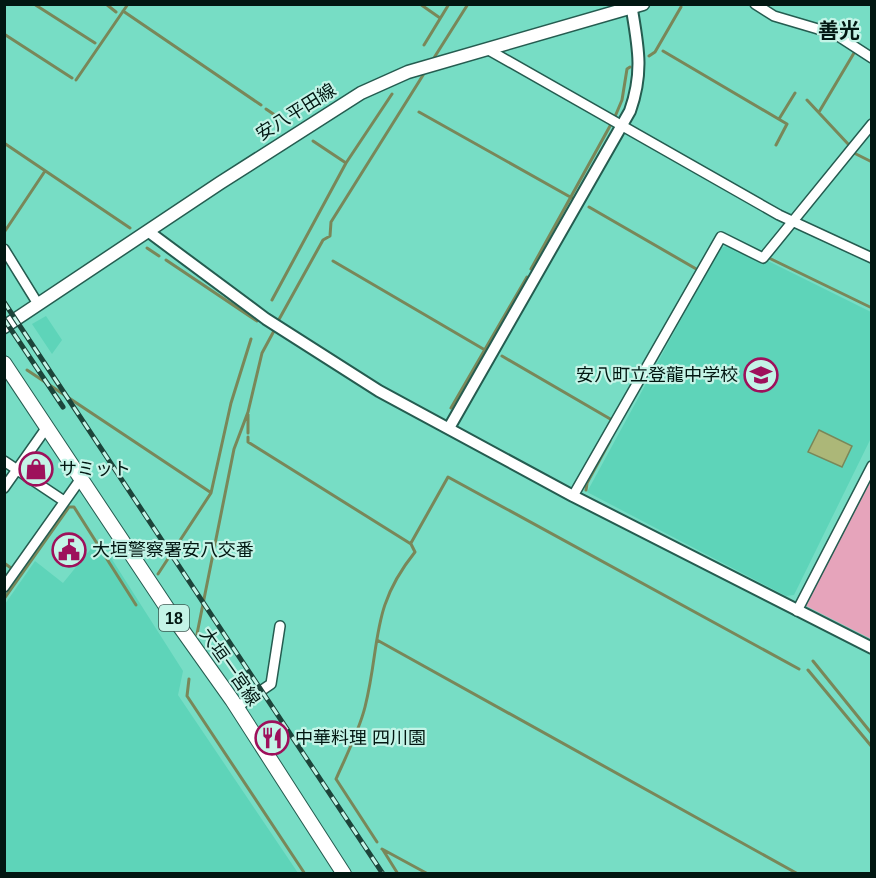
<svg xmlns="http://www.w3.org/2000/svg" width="876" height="878" font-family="Helvetica,'Noto Sans JP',sans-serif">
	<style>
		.built { fill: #5ed4b9 }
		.green { fill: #e6a4bb }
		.water { fill: #acb778; stroke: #798759; stroke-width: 1.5 }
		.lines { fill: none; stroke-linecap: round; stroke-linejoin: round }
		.stream { stroke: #798759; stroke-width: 3 }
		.minor-casing { stroke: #255c50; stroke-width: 12 }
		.tertiary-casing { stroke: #255c50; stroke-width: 14 }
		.secondary-casing { stroke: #255c50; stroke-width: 15 }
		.primary-casing { stroke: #255c50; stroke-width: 16 }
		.minor { stroke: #fff; stroke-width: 9 }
		.tertiary { stroke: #fff; stroke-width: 10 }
		.secondary { stroke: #fff; stroke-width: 12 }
		.primary { stroke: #fff; stroke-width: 14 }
		.rail-casing { stroke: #1c443a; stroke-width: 5 }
		.rail { stroke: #c4f4e7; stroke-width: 3; stroke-dasharray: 9; stroke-linecap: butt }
		.labels { text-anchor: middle; stroke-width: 4.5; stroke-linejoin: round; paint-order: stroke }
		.shield { fill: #c4f4e7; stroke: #3c5952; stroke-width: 1.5 }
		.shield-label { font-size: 16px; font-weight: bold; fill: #021712 }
		.street-label { font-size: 18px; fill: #021712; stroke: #c4f4e7 }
		.poi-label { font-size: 18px; fill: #021712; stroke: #c4f4e7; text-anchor: start }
		.quarter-label { font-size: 21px; font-weight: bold; fill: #021712; stroke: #c4f4e7 }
	</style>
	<rect width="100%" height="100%" fill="#77ddc5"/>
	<path class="built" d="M727 246 762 262 766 260 871 312V438L794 595 786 596 587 492 720 248Z
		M46 316 62 340 52 354 32 324Z
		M99 539 183 671 178 695 298 873H5V604L35 561 63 583Z"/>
	<path class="green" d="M871 473V639L806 606Z"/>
	<path class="water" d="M819 430 852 446 842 467 808 452Z"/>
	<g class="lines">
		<path class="stream" d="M34 4 95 43
			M106 4 116 12
			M420 4 440 18
			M123 11 261 105
			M4 34 72 78
			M424 45 449 4
			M663 51 787 124 776 145
			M649 56 655 52 681 7
			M432 61 468 4
			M76 80 128 4
			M807 100 849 145
			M266 109 288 124
			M419 112 572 198
			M819 112 854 53
			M614 119 622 100 627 69 630 67
			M779 119 795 93
			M313 141 346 163
			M4 143 130 228
			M854 153 872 162
			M589 207 698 270
			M5 231 45 171
			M147 248 159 256
			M769 258 872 308
			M166 260 257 321
			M333 261 485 350
			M531 269 610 126
			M272 300 346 163 392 94
			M277 323 323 240 330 236 331 222 425 72
			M502 356 612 420
			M27 370 210 492
			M451 408 527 277
			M248 414V433
			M248 437V442L411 544 415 552C370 608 381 643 365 707 359 731 346 756 336 779L377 842
			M586 490 587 483 610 441
			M411 543 448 477 799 669
			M4 563 11 568
			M158 574 211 493 231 403 251 339
			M4 599 69 507H74L136 605
			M197 634 234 449 248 412 262 353 275 329
			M377 640 798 874
			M813 661 872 734
			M808 670 872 747
			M189 679 187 696 305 874
			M382 849 428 874
			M383 850 398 874"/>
		<defs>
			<path id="minor" d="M755 4 774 16 835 34 872 58
				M487 49 779 215 872 258
				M4 249 38 304
				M4 461 64 501
				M4 488 47 427
				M573 496 721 237 763 258 872 124
				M4 587 82 477
				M797 611 872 466
				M237 707 271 684 280 626"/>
			<path id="tertiary" d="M149 232 266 319 379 391 573 496 872 648
				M449 428 630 111C644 71 638 46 631 4"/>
			<path id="secondary" d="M4 327 220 183 361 93 408 72 643 4"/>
			<path id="primary" d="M4 363 173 617 232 700 344 874"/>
		</defs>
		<use href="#minor" class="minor-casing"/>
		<use href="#tertiary" class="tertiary-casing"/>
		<use href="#secondary" class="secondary-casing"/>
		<use href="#primary" class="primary-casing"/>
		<use href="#minor" class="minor"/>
		<use href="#tertiary" class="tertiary"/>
		<use href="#secondary" class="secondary"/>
		<use href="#primary" class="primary"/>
		<defs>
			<path id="rail" d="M4 302 383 874
				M4 319 63 407"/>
		</defs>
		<use href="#rail" class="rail-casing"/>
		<use href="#rail" class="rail"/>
	</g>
	<defs>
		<symbol id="school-ring" viewBox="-11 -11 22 22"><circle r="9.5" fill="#c4f4e7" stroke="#9e105b" stroke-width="1.5"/><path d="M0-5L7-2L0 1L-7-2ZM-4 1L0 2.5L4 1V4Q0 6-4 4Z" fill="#9e105b"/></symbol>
		<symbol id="shop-ring" viewBox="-11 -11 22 22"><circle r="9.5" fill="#c4f4e7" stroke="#9e105b" stroke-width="1.5"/><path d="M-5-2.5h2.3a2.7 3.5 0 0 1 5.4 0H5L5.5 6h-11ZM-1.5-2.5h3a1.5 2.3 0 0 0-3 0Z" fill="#9e105b"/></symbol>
		<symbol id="civic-ring" viewBox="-11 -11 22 22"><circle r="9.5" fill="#c4f4e7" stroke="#9e105b" stroke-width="1.5"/><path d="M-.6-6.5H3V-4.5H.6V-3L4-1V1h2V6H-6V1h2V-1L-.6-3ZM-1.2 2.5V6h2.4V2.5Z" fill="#9e105b"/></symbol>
		<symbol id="restaurant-ring" viewBox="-11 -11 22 22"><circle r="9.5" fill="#c4f4e7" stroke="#9e105b" stroke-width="1.5"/><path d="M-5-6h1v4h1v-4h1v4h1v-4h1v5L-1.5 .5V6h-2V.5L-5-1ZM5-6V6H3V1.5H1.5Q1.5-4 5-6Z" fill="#9e105b"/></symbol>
	</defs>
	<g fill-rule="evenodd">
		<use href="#school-ring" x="742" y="356" width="38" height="38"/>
		<use href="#shop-ring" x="17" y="450" width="38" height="38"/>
		<use href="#civic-ring" x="50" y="531" width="38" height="38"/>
		<use href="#restaurant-ring" x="253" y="719" width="38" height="38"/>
	</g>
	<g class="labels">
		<rect class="shield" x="159" y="605" width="30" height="26" rx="4.5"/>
		<g class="shield-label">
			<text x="174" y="624">18</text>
		</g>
		<g class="street-label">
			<text transform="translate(296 112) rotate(-32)" y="6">安八平田線</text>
			<text transform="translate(230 667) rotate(55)" y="6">大垣一宮線</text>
		</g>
		<g class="poi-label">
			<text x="738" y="381" text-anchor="end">安八町立登龍中学校</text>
			<text x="59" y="475">サミット</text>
			<text x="92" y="556">大垣警察署安八交番</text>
			<text x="295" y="744">中華料理 四川園</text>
		</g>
		<g class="quarter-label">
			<text x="839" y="38">善光</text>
		</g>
	</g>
	<rect width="876" height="878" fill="none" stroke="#021712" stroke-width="12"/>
</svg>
